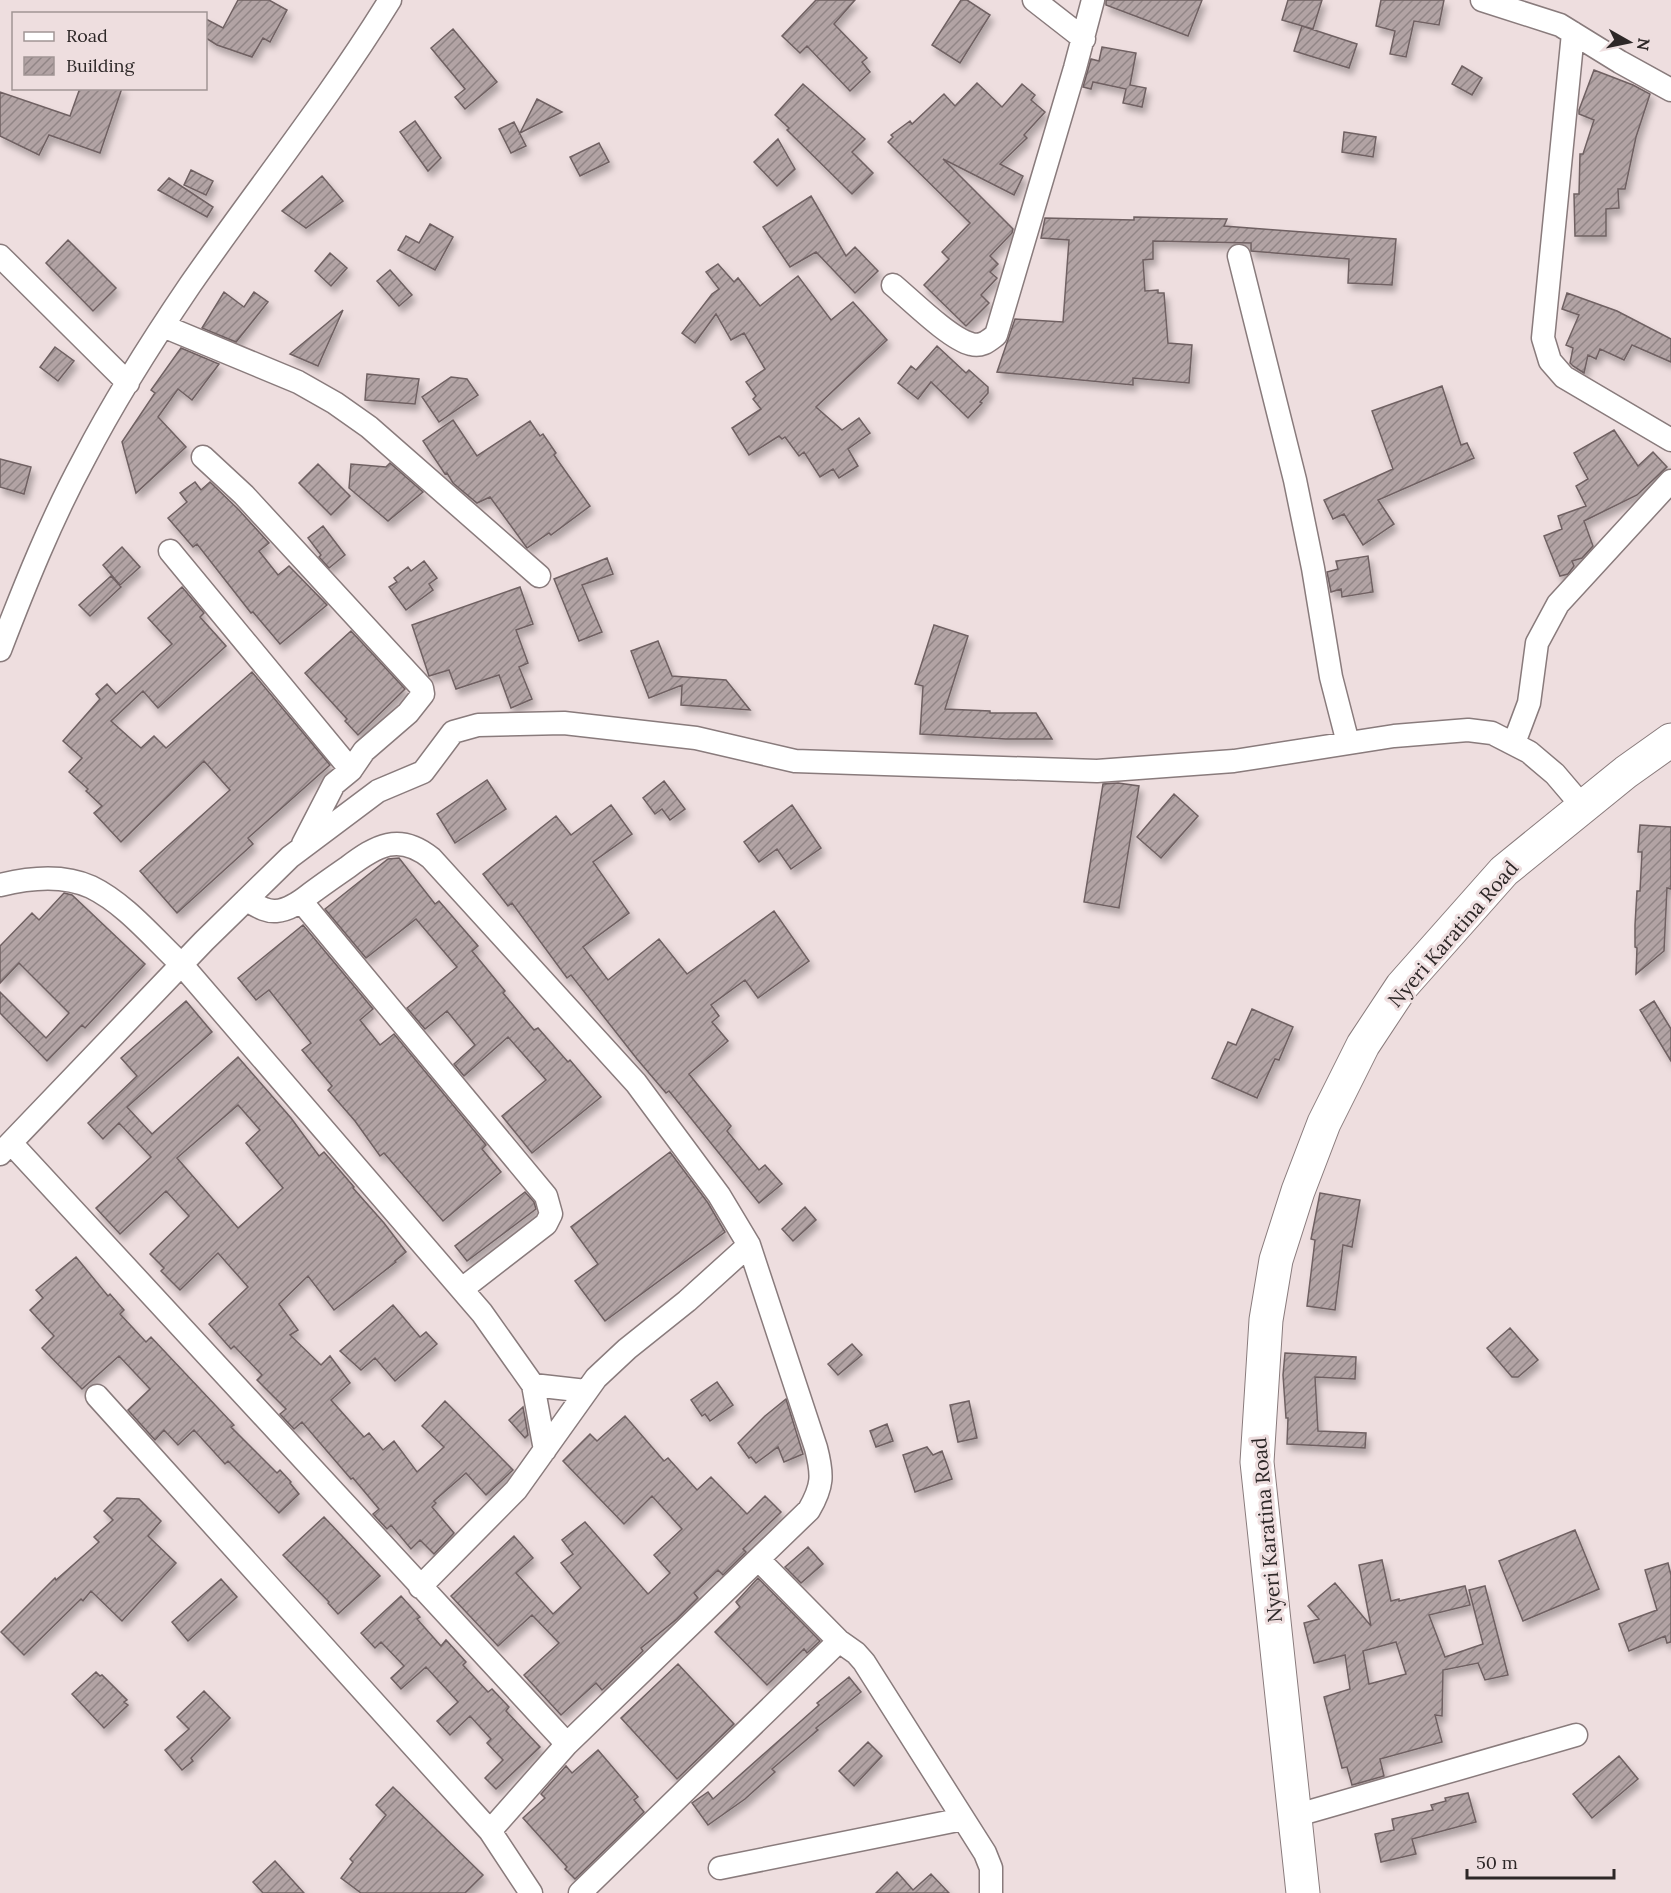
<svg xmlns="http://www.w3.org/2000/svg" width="1671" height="1893" font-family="Lora,serif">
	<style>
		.building { fill: url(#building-hatch); stroke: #6f6162; stroke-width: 1.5; fill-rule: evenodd; filter: url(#shadow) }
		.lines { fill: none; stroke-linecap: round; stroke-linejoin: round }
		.minor-casing { stroke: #897b7c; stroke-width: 25 }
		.highway-casing { stroke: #897b7c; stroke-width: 35 }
		.minor { stroke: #fff; stroke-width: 22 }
		.highway { stroke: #fff; stroke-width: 33 }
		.labels { text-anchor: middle; stroke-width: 6; stroke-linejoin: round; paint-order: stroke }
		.street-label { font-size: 20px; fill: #2d2727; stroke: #eededf }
	</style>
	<defs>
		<pattern id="building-hatch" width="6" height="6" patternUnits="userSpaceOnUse" patternTransform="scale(1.5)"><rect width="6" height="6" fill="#b2a3a4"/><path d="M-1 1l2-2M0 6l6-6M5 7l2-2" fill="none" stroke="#918586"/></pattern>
		<filter id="shadow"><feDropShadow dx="3.5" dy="6" stdDeviation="3" flood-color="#0004"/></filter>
	</defs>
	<rect width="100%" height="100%" fill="#eededf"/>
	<path class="building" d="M238 0H269L287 10 270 42 263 38 252 57 217 45 206 38V19L223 28Z
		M816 0H855L834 24 867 58 862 62 870 72 850 91 807 46 800 53 782 36Z
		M961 0H967L990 15 960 63 932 45Z
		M1106 0H1202L1188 36 1106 5Z
		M1288 0H1322L1313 29 1282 20Z
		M1381 0H1444L1439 25 1414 21 1406 57 1390 54 1395 31 1376 26Z
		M1302 26 1357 44 1349 68 1294 51Z
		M453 29 497 82 465 109 455 97 465 89 431 48Z
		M1102 47 1136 53 1130 85 1146 88 1142 107 1123 103 1126 89 1093 82 1091 89 1083 87 1091 59 1099 61Z
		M1462 66 1482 78 1472 95 1452 84Z
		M1594 70 1633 85 1650 94 1636 137 1625 189H1618L1619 208 1606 209V236H1575L1574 194H1579L1580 154H1583L1594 120 1579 114V110Z
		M977 83 1002 107 1022 84 1035 95 1031 100 1045 112 1024 135 1027 138 1000 164 1023 176 1014 195 943 159 1013 229 1012 233 990 256 998 264 990 272 997 278 981 295 989 303 966 326 924 285 949 259 942 252 970 223 888 142 893 137 891 135 910 121 912 124 944 94 955 106Z
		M803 84 865 139 852 152 873 173 852 194 787 130 789 128 775 115Z
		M80 88H122L100 153 49 135 39 155 0 136V92L70 116Z
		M537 99 562 112 520 133Z
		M415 121 441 158 428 171 400 132Z
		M514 122 526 146 511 153 499 129Z
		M1344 132 1376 137 1373 157 1342 152Z
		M778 139 795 169 777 186 754 162Z
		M599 143 609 162 580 176 570 157Z
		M191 170 213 181 206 195 184 185Z
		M322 176 343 201 306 228 282 211Z
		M169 178 213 207 207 217 158 190Z
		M811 196 846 256 855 247 878 271 855 293 816 252 790 267 763 227Z
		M1134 217 1227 219 1224 226 1396 239 1392 285 1348 283 1349 259 1251 251V243L1153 241V259L1143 260 1145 291 1158 290V293H1164L1168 343 1192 345 1189 383 1133 378V385L997 372 1015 319 1063 322 1069 240 1041 238 1045 218 1134 220Z
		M430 224 453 237 435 270 398 250 406 236 419 243Z
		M68 240 116 288 93 311 46 263Z
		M330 253 347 268 331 286 315 271Z
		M718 264 734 282 738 278 760 306 798 276 831 320 853 302 887 340 816 407 842 430 859 418 870 433 848 449 858 466 839 478 833 469 820 477 804 452 799 456 785 437 782 439 779 436 749 455 732 428 761 409 753 399 756 396 746 382 765 369 744 333 731 340 716 314 695 343 682 333 712 294 719 289 706 272Z
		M390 270 412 295 399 306 377 281Z
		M224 292 244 307 254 292 268 302 236 342 202 328Z
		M1567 293 1617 311 1671 339V362L1632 345 1624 360 1600 349 1596 359 1588 355 1584 373 1573 366 1570 363 1573 348 1566 345 1579 315 1562 309Z
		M343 310 318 366 290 354Z
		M937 346 966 373 969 370 988 387V393L980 402 982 403 968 418 931 382 918 399 898 383 911 366 916 370Z
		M55 347 74 361 58 381 40 367Z
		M181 348 219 364 192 400 178 389 158 417 186 447 136 493 122 442 155 393 151 390Z
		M367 374 419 379 415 404 365 400Z
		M451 377 467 379 478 395 439 422 422 397Z
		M1442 386 1461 445 1467 443 1474 458 1378 500 1394 524 1363 545 1344 514 1333 519 1324 500 1393 469 1372 411Z
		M453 420 477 456 530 421 540 436 543 434 556 453 554 455 590 506 551 535 549 533 527 548 490 497 477 503 453 483 447 473 445 474 423 441Z
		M1614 430 1638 466 1653 452 1667 467 1637 495 1584 521 1593 546 1582 558 1572 561 1574 566 1568 574 1560 576 1544 536 1562 529 1558 516 1586 506 1576 486 1588 479 1574 453Z
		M0 459 31 467 24 494 0 487Z
		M390 463 423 492 388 521 349 488 351 464 386 467Z
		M318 464 350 496 331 515 299 483Z
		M195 482 201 490 210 482 238 509 269 543 259 551 278 575 289 566 327 605 280 644 253 612 251 613 197 544 193 547 168 518 187 502 180 493Z
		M323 526 345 555 329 568 319 557 321 555 308 538Z
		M122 547 140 567 120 585 103 565Z
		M1368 556 1373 592 1342 597 1341 589 1331 592 1327 572 1338 569 1336 561Z
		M607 558 613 574 582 585 602 632 579 641 554 579Z
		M424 561 437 578 429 584 433 590 406 610 389 587 397 582 394 578 408 567 411 571Z
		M111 576 121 587 90 616 79 605Z
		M182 587 204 613 200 617 226 646 158 708 143 691 111 721 141 748 154 736 166 748 252 672 330 765 248 838 253 844 177 913 140 871 230 790 204 761 121 842 94 813 102 806 86 791 88 789 69 772 82 758 63 741 100 699 96 694 107 684 116 694 172 644 148 618Z
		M520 587 533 624 516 630 528 663 519 667 532 699 511 708 499 675 456 689 449 670 429 676 412 625Z
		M934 625 968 636 945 709 990 711V713H1036L1052 739H1006L920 734 923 686 915 684Z
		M351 631 405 689 358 735 345 721 347 719 305 673Z
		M658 641 672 676 726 680 750 710 681 705 682 685 649 698 631 651Z
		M487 780 506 809 455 843 437 814Z
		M664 781 685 809 670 820 662 809 655 814 643 798Z
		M1118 783 1139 786 1119 908 1084 902 1103 784Z
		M1174 794 1198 816 1161 858 1137 837Z
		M611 805 632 834 593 862 629 913 583 947 608 980 659 939 687 974 774 911 809 961 758 998 745 980 711 1005 719 1016 712 1022 728 1041 689 1074 731 1126 727 1131 759 1170 765 1165 782 1184 759 1203 669 1091 666 1093 637 1059 571 975 567 978 512 903 508 906 483 874 556 816 571 835Z
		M792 805 821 848 791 869 777 849 759 862 744 842Z
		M1640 825 1671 827V889L1667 888 1664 951 1636 974 1637 948 1635 947V925L1637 891H1640L1642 852H1638Z
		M399 858 435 904 439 901 478 946 472 951 505 991 503 993 534 1030 538 1028 568 1062 570 1060 601 1097 532 1153 502 1116 546 1080 508 1037 464 1076 454 1064 475 1045 447 1011 425 1029 407 1008 457 967 416 919 366 958 325 909 388 859Z
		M64 893 72 895 145 964 85 1028 82 1025 47 1061 0 1013V992L46 1038 69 1013 19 963 0 983V946L32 913 39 920Z
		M303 925 373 1009 360 1020 380 1045 394 1034 486 1145 482 1149 501 1172 443 1221 384 1153 380 1156 355 1121 328 1090 332 1086 302 1050 311 1043 269 990 256 1000 238 978Z
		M186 1001 212 1032 127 1107 152 1134 238 1057 291 1118 319 1156 324 1152 354 1187 353 1188 384 1223 406 1252 395 1261 396 1262 334 1310 308 1276 279 1304 298 1330 290 1335 321 1365 330 1356 350 1383 331 1400 364 1437 369 1433 383 1450 394 1441 417 1472 444 1447 422 1426 445 1401 513 1470 486 1495 466 1473 434 1501 436 1503 432 1507 454 1533 434 1554 420 1540 411 1549 391 1525 387 1529 373 1514 379 1509 353 1478 351 1479 302 1422 294 1429 280 1414 286 1409 257 1380 262 1375 234 1346 231 1349 209 1324 248 1287 218 1253 180 1290 161 1271 164 1268 150 1254 189 1216 166 1191 120 1234 96 1208 151 1157 119 1123 103 1139 88 1123 137 1076 121 1058ZM238 1105 260 1130 246 1143 283 1188 238 1228 177 1158Z
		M1654 1001 1671 1029V1061L1640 1010Z
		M1252 1009 1293 1027 1279 1060 1275 1059 1257 1098 1212 1078 1228 1042 1236 1045Z
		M670 1152 708 1203 725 1232 605 1321 575 1281 598 1264 571 1227Z
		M525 1192 534 1202 536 1209 467 1261 455 1246Z
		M1320 1193 1360 1200 1352 1247 1343 1245 1335 1310 1307 1306 1315 1240 1311 1239Z
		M805 1207 816 1220 793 1241 782 1229Z
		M76 1257 108 1296 110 1294 124 1310 120 1314 146 1342 151 1337 234 1425 231 1427 277 1473 280 1470 291 1482 290 1483 299 1494 279 1513 228 1461 225 1464 194 1430 178 1445 164 1430 155 1440 128 1410 150 1389 119 1356 82 1389 42 1348 54 1336 30 1310 43 1298 36 1290Z
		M393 1305 420 1337 426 1332 437 1344 395 1381 375 1358 361 1370 340 1351Z
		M1510 1328 1538 1360 1518 1377H1512L1487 1348Z
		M852 1344 862 1355 838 1375 828 1364Z
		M1285 1353 1356 1357 1355 1379 1315 1377 1318 1431 1366 1433 1365 1448 1287 1444 1288 1418H1286L1283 1375Z
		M717 1382 733 1405 710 1421 705 1414 702 1416 691 1400Z
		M786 1399 803 1454 784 1462 778 1447 756 1463 751 1457 749 1458 738 1443 765 1416Z
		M969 1401 977 1438 958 1442 950 1405Z
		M523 1407 528 1435 525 1438 509 1420Z
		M625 1416 664 1461 668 1458 697 1490 711 1477 747 1514 765 1496 781 1512 743 1549 746 1552 723 1575 718 1570 694 1593 698 1598 677 1619 641 1648 643 1651 602 1690 596 1683 561 1715 524 1675 559 1643 532 1615 498 1646 451 1596 514 1536 533 1558 516 1573 553 1614 581 1588 561 1563 573 1554 562 1540 585 1522 648 1594 670 1573 654 1555 682 1529 652 1496 624 1524 563 1461 590 1434 597 1441Z
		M887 1424 893 1441 876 1447 870 1431Z
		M927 1447 933 1455 942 1451 952 1479 915 1492 903 1455Z
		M117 1498 139 1499 161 1521 148 1536 176 1563 122 1621 91 1591 83 1601 81 1599 24 1655 1 1632 55 1578 56 1580 99 1542 94 1537 113 1520 104 1511Z
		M324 1517 380 1576 338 1614 328 1603 329 1602 283 1555Z
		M1575 1530 1599 1589 1523 1621 1499 1561Z
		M808 1547 823 1564 801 1583 785 1567Z
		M1382 1560 1391 1601 1399 1599V1601L1465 1586 1470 1605 1429 1615 1445 1657 1483 1644 1469 1590 1485 1586 1508 1675 1485 1680 1478 1663 1443 1670 1442 1716 1435 1715 1442 1742 1380 1759 1384 1776 1352 1785 1347 1767 1342 1768 1324 1697 1350 1689 1345 1655 1314 1663 1304 1623 1319 1619 1308 1606 1335 1583 1371 1626 1359 1565ZM1396 1642 1406 1674 1369 1684 1363 1651Z
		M1668 1563 1671 1575V1642L1667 1643 1665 1636 1629 1651 1619 1624 1657 1610 1645 1570Z
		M758 1578 820 1641 807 1653 804 1649 767 1685 715 1632 740 1607 736 1602Z
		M221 1579 237 1597 188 1641 172 1622Z
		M401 1596 420 1617 417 1619 441 1646 446 1640 466 1662 463 1665 488 1692 492 1689 509 1707 506 1711 540 1747 496 1789 485 1778 503 1760 487 1743 491 1739 470 1716 450 1735 437 1721 458 1702 426 1667 401 1689 391 1678 404 1666 381 1642 375 1648 361 1633Z
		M678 1664 734 1724 677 1779 621 1718Z
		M96 1672 100 1676 102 1675 127 1700 124 1702 128 1705 104 1728 72 1694Z
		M849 1677 861 1692 816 1728 818 1730 772 1769 775 1772 745 1799 708 1825 692 1803 708 1792 713 1799 819 1705 817 1703Z
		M204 1691 230 1718 191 1758 193 1761 182 1770 165 1750 189 1729 177 1717Z
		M868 1742 882 1756 854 1786 839 1771Z
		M598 1750 638 1797 634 1800 644 1812 575 1879 565 1869 567 1867 523 1818 545 1798 541 1794 566 1766 572 1773Z
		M1619 1756 1638 1779 1592 1818 1573 1794Z
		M393 1787 483 1875 465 1893H361L341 1878 353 1862 350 1859 386 1815 376 1805Z
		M1468 1793 1476 1822 1412 1839 1416 1854 1381 1862 1375 1834 1394 1830 1392 1819 1433 1810 1431 1805 1446 1801 1445 1798Z
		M275 1861 304 1893H263L253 1882Z
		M897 1872 913 1890 931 1874 949 1893H876Z"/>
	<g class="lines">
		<defs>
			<path id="minor" d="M1034 0 1084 39
				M1482 0 1560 25 1620 62 1671 90
				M1573 33 1543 338 1550 361 1564 377 1671 440
				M0 256 128 383
				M1239 256 1295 480 1313 568 1331 677 1348 743
				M893 285C911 300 950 339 971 344 982 347 988 341 996 335L1075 68 1093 0
				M163 326 298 382 335 403 369 427 539 576
				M203 457 244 495 422 688 423 694 408 713 364 751 351 770 334 784 303 844
				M170 551 351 770
				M0 650C25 585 51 520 84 459 115 399 152 341 190 285 256 190 329 99 390 0
				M1514 743 1529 703 1537 643 1558 604 1671 481
				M0 885C28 878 63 874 91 887 126 904 154 939 182 965L482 1313 533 1385 545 1450
				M246 900C256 905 265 912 276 911 289 910 300 902 310 894 322 885 335 876 348 867 376 846 399 832 431 858L636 1083 719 1195 749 1245 816 1448C823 1475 823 1486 809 1510L567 1744 490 1831 531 1893
				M301 901 546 1196 551 1214 546 1224 462 1289
				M11 1143 567 1744
				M0 1154 204 941 290 857 378 791 423 772 453 732 478 725 564 723 696 738 795 761 1097 771 1234 761 1394 736 1468 730 1492 733 1529 752 1555 774 1584 808
				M533 1385 586 1391
				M97 1396 490 1831
				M759 1560 839 1641 856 1653 864 1662 985 1853 991 1868V1893
				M420 1587 516 1490 596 1378 627 1349 687 1301 749 1245
				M1294 1816 1576 1735
				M720 1868 963 1819
				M580 1893 839 1641"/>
			<path id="highway" d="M1303 1893 1257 1462 1266 1320 1276 1260 1298 1191 1324 1123 1363 1045 1402 986 1504 871 1626 772 1671 740"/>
		</defs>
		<use href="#minor" class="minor-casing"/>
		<use href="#highway" class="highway-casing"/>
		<use href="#minor" class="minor"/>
		<use href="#highway" class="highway"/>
	</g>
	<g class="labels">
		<g class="street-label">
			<text transform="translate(1453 934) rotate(-49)" y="7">Nyeri Karatina Road</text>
			<text transform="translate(1267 1530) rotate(-95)" y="7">Nyeri Karatina Road</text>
		</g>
	</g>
	<rect x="12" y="12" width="195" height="78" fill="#eededf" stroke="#a19595" stroke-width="1.5"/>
	<rect x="24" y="32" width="30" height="9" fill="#ffffff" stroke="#a19595" stroke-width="1.5"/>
	<text x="66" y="42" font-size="18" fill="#2d2727">Road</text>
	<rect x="24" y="57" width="30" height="18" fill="url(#building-hatch)" stroke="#a19595" stroke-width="1.5"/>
	<text x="66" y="72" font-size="18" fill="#2d2727">Building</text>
	<g transform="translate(1629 42) rotate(99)" stroke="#eededf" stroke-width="4.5" paint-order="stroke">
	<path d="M0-4.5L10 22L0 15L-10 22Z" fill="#2d2727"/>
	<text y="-9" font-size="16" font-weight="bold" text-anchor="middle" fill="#2d2727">N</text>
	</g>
	<path d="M1467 1869v9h147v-9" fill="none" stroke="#2d2727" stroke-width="3"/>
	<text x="1476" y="1869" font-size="18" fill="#2d2727" stroke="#eededf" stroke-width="4.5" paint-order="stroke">50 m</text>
</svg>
